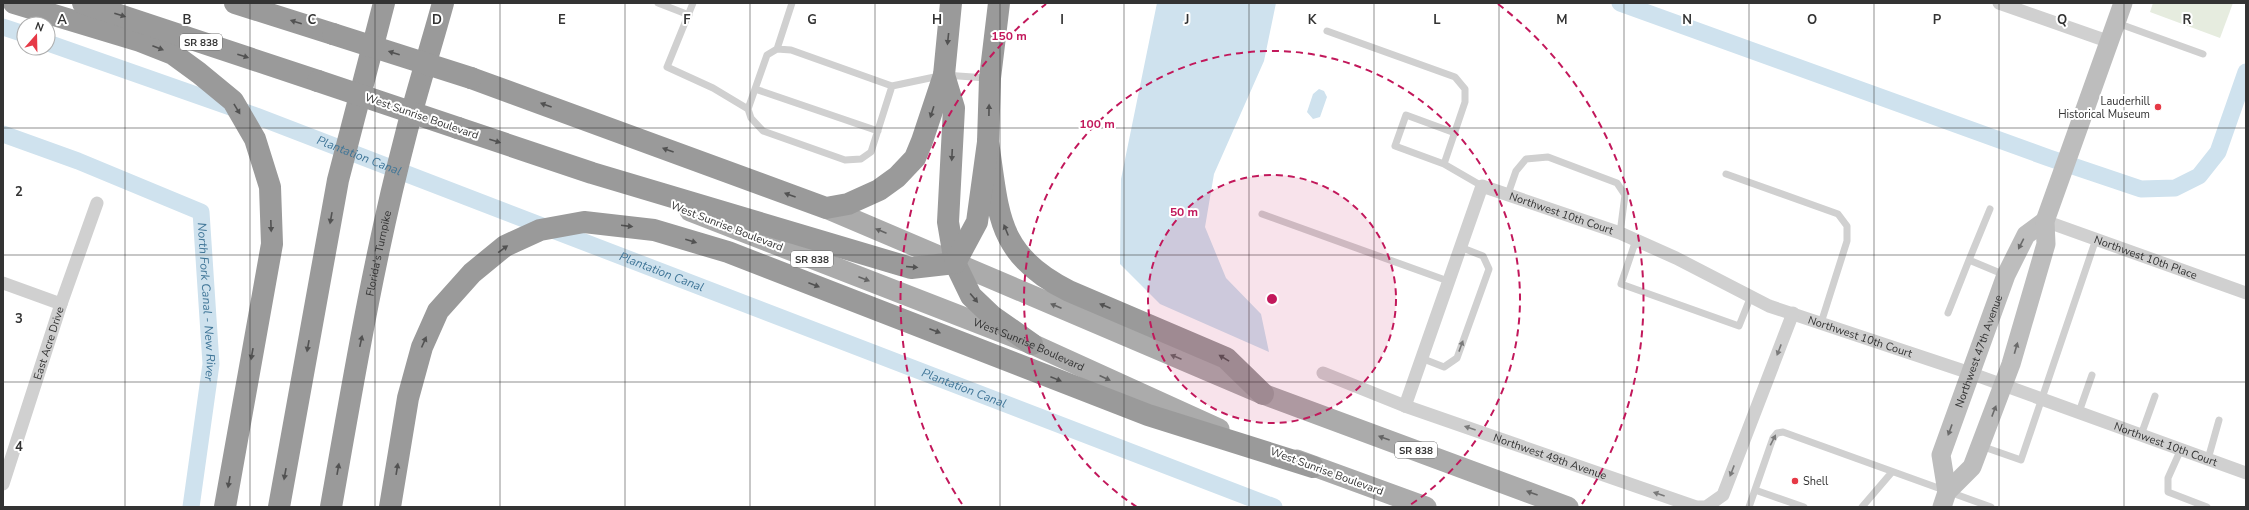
<svg xmlns="http://www.w3.org/2000/svg" width="2249" height="510" font-family="'Nunito Sans',sans-serif">
	<style>
		.green { fill: #e6ecdf }
		.water { fill: #cfe2ee }
		.lines { fill: none; stroke-linecap: round; stroke-linejoin: round }
		.canal { stroke: #cfe2ee; stroke-width: 17 }
		.lane { stroke: #d0d0d0; stroke-width: 7 }
		.street { stroke: #d0d0d0; stroke-width: 13 }
		.secondary { stroke: #bdbdbd; stroke-width: 19 }
		.primary { stroke: #ababab; stroke-width: 21 }
		.highway { stroke: #9a9a9a; stroke-width: 22 }
		.highway-bridge { stroke: #9a9a9a; stroke-width: 22 }
		.oneway { fill: #525252 }
		.oneway2 { fill: #636363 }
		.oneway3 { fill: #6a6a6a }
		.oneway4 { fill: #7a7a7a }
		.grid { fill: none; stroke: #333; stroke-width: 1; stroke-opacity: 0.55 }
		.ring { fill: none; stroke: #c2185b; stroke-width: 2; stroke-dasharray: 7 5 }
		.poi-dot { fill: #e63946; stroke: #fff; stroke-width: 1.5 }
		.labels { text-anchor: middle; stroke-width: 4; stroke-linejoin: round; paint-order: stroke }
		.shield { fill: #fff; stroke: #707070; stroke-width: 1 }
		.shield-label { font-size: 10px; font-weight: bold; fill: #333 }
		.poi-label { font-size: 11px; fill: #333; stroke: #fff; text-anchor: end }
		.street-label { font-size: 11px; fill: #333; stroke: #fff }
		.water-label { font-size: 12px; font-style: italic; fill: #3f7597; stroke: #fff }
		.grid-label { font-size: 13px; text-anchor: middle; font-weight: bold; fill: #333; stroke: #fff; stroke-width: 4; stroke-linejoin: round; paint-order: stroke }
		.centre { fill: #c2185b; stroke: #fff; stroke-width: 2 }
		.ring-label { font-size: 12px; text-anchor: middle; font-weight: bold; fill: #c2185b; stroke: #fff; stroke-width: 4; stroke-linejoin: round; paint-order: stroke }
	</style>
	<rect width="100%" height="100%" fill="#fff"/>
	<path class="green" d="M2153 3H2233L2220 38 2150 12Z"/>
	<path class="water" d="M1157 3H1276L1264 61 1214 174 1205 227 1226 278 1261 314 1269 352 1160 304 1120 264 1121 179Z
		M1319 89 1324 91 1327 97 1320 117 1313 119 1307 112 1313 94Z"/>
	<g class="lines">
		<g class="canal">
			<path d="M1620 3 2049 158 2141 189 2175 188 2199 176 2218 152 2246 72"/>
			<path d="M3 27 24 34"/>
			<path id="s1" d="M48 43 256 116 1274 507"/>
			<path id="s2" d="M3 134 78 161 201 212 211 364 191 507"/>
		</g>
		<path class="lane" d="M658 3 689 15
			M693 3 667 67 713 88 748 109
			M2117 23 2203 54
			M1327 31 1455 77 1465 89V102L1444 164 1482 186
			M777 49 792 3
			M892 86 791 50 777 49 767 55 748 109 751 118 763 131 845 160 861 159 871 152 892 86 944 75 987 78
			M755 89 878 131
			M1444 164 1395 146 1406 115 1455 133
			M1726 174 1838 214 1847 226V241L1821 323
			M1508 194 1516 171 1526 159 1548 157 1617 183 1625 195 1620 233
			M1262 214 1448 281
			M1636 240 1621 284 1739 326 1751 296
			M1969 260 1990 209
			M1948 313 1969 260 2005 275
			M1421 358 1444 367 1457 358 1489 269 1483 256 1460 247
			M2079 412 2092 375
			M2141 435 2155 396
			M1981 446 2021 460 2096 239
			M2181 449 2168 478V492L2207 507
			M2208 459 2219 420
			M1755 490 1804 507
			M1749 507 1773 438 1777 433 1783 432 1991 507
			M1862 507 1892 472"/>
		<g class="street">
			<path d="M1999 3 2110 42"/>
			<path id="s3" d="M2045 221 2246 293"/>
			<path d="M3 283 61 304"/>
			<path id="s4" d="M1323 373 1405 406 1696 507"/>
			<path id="s5" d="M1405 406 1482 186 1620 233 1676 258 1769 306 1970 373 2246 473"/>
			<path id="s6" d="M3 484 61 304 97 203"/>
			<path d="M1699 507H1706L1723 495 1793 313"/>
		</g>
		<g class="secondary">
			<path id="s7" d="M1947 492 1941 455 2006 275 2026 235 2045 221"/>
			<path d="M1942 507 1947 492 1972 467 2011 364 2046 244 2045 221 2123 3"/>
		</g>
		<g class="primary">
			<path d="M826 208 1263 394 1568 507"/>
			<path id="s8" d="M690 211 1032 344 1219 429"/>
			<path d="M1297 460 1426 507"/>
		</g>
		<g class="highway">
			<path d="M14 3 140 41 173 54 199 73 233 101 255 139 270 187 272 244 225 507"/>
			<path d="M83 3 318 81"/>
			<path d="M235 3 333 34"/>
			<path d="M944 75 954 108 948 222 955 263 971 296 992 316 1032 344"/>
			<path d="M471 78 826 208 848 204 879 190 897 177 915 158 922 141 944 75 951 3"/>
			<path d="M458 128 592 173 911 268 955 263"/>
			<path d="M988 142C999 214 996 255 1069 291L1226 358 1263 394"/>
			<path d="M955 263 977 222 988 142 990 78 999 3"/>
			<path d="M279 507 338 180 384 3"/>
			<path id="s9" d="M331 507C353 382 374 256 406 134 417 90 431 47 443 3"/>
			<path d="M390 507 408 398 422 347 438 311 472 273 505 246 540 230 584 222 654 230 728 252 1148 415 1313 467"/>
		</g>
		<path class="highway-bridge" d="M333 34 471 78
			M318 81 458 128"/>
	</g>
	<defs><path id="oneway-solid" d="M-6-.8H1V-3.2L6.5 0L1 3.2V.8H-6Z"/></defs>
	<g class="oneway">
		<use href="#oneway-solid" transform="translate(120 15) rotate(18)"/>
		<use href="#oneway-solid" transform="translate(296 22) rotate(-163)"/>
		<use href="#oneway-solid" transform="translate(948 39) rotate(96)"/>
		<use href="#oneway-solid" transform="translate(158 48) rotate(21)"/>
		<use href="#oneway-solid" transform="translate(394 53) rotate(-162)"/>
		<use href="#oneway-solid" transform="translate(243 56) rotate(18)"/>
		<use href="#oneway-solid" transform="translate(546 105) rotate(-160)"/>
		<use href="#oneway-solid" transform="translate(237 109) rotate(59)"/>
		<use href="#oneway-solid" transform="translate(989 110) rotate(-89)"/>
		<use href="#oneway-solid" transform="translate(932 112) rotate(108)"/>
		<use href="#oneway-solid" transform="translate(495 141) rotate(18)"/>
		<use href="#oneway-solid" transform="translate(668 150) rotate(-160)"/>
		<use href="#oneway-solid" transform="translate(952 155) rotate(93)"/>
		<use href="#oneway-solid" transform="translate(790 195) rotate(-160)"/>
		<use href="#oneway-solid" transform="translate(331 218) rotate(100)"/>
		<use href="#oneway-solid" transform="translate(271 226) rotate(88)"/>
		<use href="#oneway-solid" transform="translate(627 226) rotate(7)"/>
		<use href="#oneway-solid" transform="translate(1006 230) rotate(-112)"/>
		<use href="#oneway-solid" transform="translate(691 241) rotate(17)"/>
		<use href="#oneway-solid" transform="translate(503 249) rotate(-36)"/>
		<use href="#oneway-solid" transform="translate(912 267) rotate(5)"/>
		<use href="#oneway-solid" transform="translate(814 285) rotate(21)"/>
		<use href="#oneway-solid" transform="translate(974 298) rotate(50)"/>
		<use href="#oneway-solid" transform="translate(1105 306) rotate(-157)"/>
		<use href="#oneway-solid" transform="translate(935 331) rotate(21)"/>
		<use href="#oneway-solid" transform="translate(361 341) rotate(-78)"/>
		<use href="#oneway-solid" transform="translate(424 342) rotate(-66)"/>
		<use href="#oneway-solid" transform="translate(308 346) rotate(100)"/>
		<use href="#oneway-solid" transform="translate(252 354) rotate(100)"/>
		<use href="#oneway-solid" transform="translate(1224 358) rotate(-149)"/>
		<use href="#oneway-solid" transform="translate(1056 379) rotate(22)"/>
		<use href="#oneway-solid" transform="translate(338 469) rotate(-80)"/>
		<use href="#oneway-solid" transform="translate(397 469) rotate(-81)"/>
		<use href="#oneway-solid" transform="translate(285 474) rotate(100)"/>
		<use href="#oneway-solid" transform="translate(229 482) rotate(100)"/>
	</g>
	<g class="oneway2">
		<use href="#oneway-solid" transform="translate(881 231) rotate(-157)"/>
		<use href="#oneway-solid" transform="translate(864 279) rotate(21)"/>
		<use href="#oneway-solid" transform="translate(1056 306) rotate(-157)"/>
		<use href="#oneway-solid" transform="translate(1176 357) rotate(-157)"/>
		<use href="#oneway-solid" transform="translate(1105 378) rotate(24)"/>
		<use href="#oneway-solid" transform="translate(1384 438) rotate(-160)"/>
		<use href="#oneway-solid" transform="translate(1532 493) rotate(-160)"/>
	</g>
	<g class="oneway3">
		<use href="#oneway-solid" transform="translate(2021 244) rotate(117)"/>
		<use href="#oneway-solid" transform="translate(2016 348) rotate(-74)"/>
		<use href="#oneway-solid" transform="translate(1994 411) rotate(-69)"/>
		<use href="#oneway-solid" transform="translate(1950 430) rotate(110)"/>
	</g>
	<g class="oneway4">
		<use href="#oneway-solid" transform="translate(1461 346) rotate(-70)"/>
		<use href="#oneway-solid" transform="translate(1779 350) rotate(111)"/>
		<use href="#oneway-solid" transform="translate(1470 428) rotate(-161)"/>
		<use href="#oneway-solid" transform="translate(1773 440) rotate(-63)"/>
		<use href="#oneway-solid" transform="translate(1732 471) rotate(111)"/>
		<use href="#oneway-solid" transform="translate(1659 494) rotate(-161)"/>
	</g>
	<path class="grid" d="M125 3V507M250 3V507M375 3V507M500 3V507M625 3V507M750 3V507M875 3V507M1000 3V507M1124 3V507M1249 3V507M1374 3V507M1499 3V507M1624 3V507M1749 3V507M1874 3V507M1999 3V507M2124 3V507M3 128H2246M3 255H2246M3 382H2246"/>
	<circle cx="1272" cy="299" r="124" fill="#c2185b" fill-opacity=".12"/>
	<g class="ring">
		<circle cx="1272" cy="299" r="124"/>
		<path d="M1137 507A248 248 0 1 1 1407 507"/>
		<path d="M962 504A372 372 0 0 1 1046 4M1498 4A372 372 0 0 1 1582 504"/>
	</g>
	<g class="poi-dot">
		<circle cx="2158" cy="107" r="4"/>
		<circle cx="1795" cy="481" r="4"/>
	</g>
	<g class="labels">
		<g class="shield">
			<rect x="180" y="34" width="42" height="16" rx="3"/>
			<rect x="791" y="251" width="42" height="16" rx="3"/>
			<rect x="1395" y="442" width="42" height="16" rx="3"/>
		</g>
		<g class="shield-label">
			<text x="201" y="46">SR 838</text>
			<text x="812" y="263">SR 838</text>
			<text x="1416" y="454">SR 838</text>
		</g>
		<g class="poi-label">
			<text x="2150" y="105">Lauderhill<tspan x="2150" dy="13">Historical Museum</tspan></text>
			<text x="1803" y="485" text-anchor="start">Shell</text>
		</g>
		<g class="street-label">
			<text transform="translate(422 116) rotate(19)" y="4">West Sunrise Boulevard</text>
			<text dy="4" stroke="none"><textPath href="#s5" startOffset="317">Northwest 10th Court</textPath></text>
			<text transform="translate(727 226) rotate(21)" y="4">West Sunrise Boulevard</text>
			<text dy="4" stroke="none"><textPath href="#s9" startOffset="258">Florida's Turnpike</textPath></text>
			<text dy="4" stroke="none"><textPath href="#s3" startOffset="107">Northwest 10th Place</textPath></text>
			<text dy="4" stroke="none"><textPath href="#s5" startOffset="641">Northwest 10th Court</textPath></text>
			<text dy="4" stroke="none"><textPath href="#s6" startOffset="148">East Acre Drive</textPath></text>
			<text dy="4" stroke="none"><textPath href="#s8" startOffset="364">West Sunrise Boulevard</textPath></text>
			<text dy="4" stroke="none"><textPath href="#s7" startOffset="148">Northwest 47th Avenue</textPath></text>
			<text dy="4" stroke="none"><textPath href="#s5" startOffset="965">Northwest 10th Court</textPath></text>
			<text dy="4" stroke="none"><textPath href="#s4" startOffset="242">Northwest 49th Avenue</textPath></text>
			<text transform="translate(1327 471) rotate(20)" y="4">West Sunrise Boulevard</text>
		</g>
		<g class="water-label">
			<text dy="4" stroke="none"><textPath href="#s1" startOffset="331">Plantation Canal</textPath></text>
			<text dy="4" stroke="none"><textPath href="#s1" startOffset="655">Plantation Canal</textPath></text>
			<text dy="4" stroke="none"><textPath href="#s2" startOffset="303">North Fork Canal - New River</textPath></text>
			<text dy="4" stroke="none"><textPath href="#s1" startOffset="979">Plantation Canal</textPath></text>
		</g>
	</g>
	<g class="grid-label">
		<text x="62" y="24">A</text>
		<text x="187" y="24">B</text>
		<text x="312" y="24">C</text>
		<text x="437" y="24">D</text>
		<text x="562" y="24">E</text>
		<text x="687" y="24">F</text>
		<text x="812" y="24">G</text>
		<text x="937" y="24">H</text>
		<text x="1062" y="24">I</text>
		<text x="1187" y="24">J</text>
		<text x="1312" y="24">K</text>
		<text x="1437" y="24">L</text>
		<text x="1562" y="24">M</text>
		<text x="1687" y="24">N</text>
		<text x="1812" y="24">O</text>
		<text x="1937" y="24">P</text>
		<text x="2062" y="24">Q</text>
		<text x="2187" y="24">R</text>
		<text x="19" y="196">2</text>
		<text x="19" y="323">3</text>
		<text x="19" y="451">4</text>
	</g>
	<circle cx="1272" cy="299" r="6" class="centre"/>
	<g class="ring-label">
		<text x="1009" y="40">150 m</text>
		<text x="1097" y="128">100 m</text>
		<text x="1184" y="216">50 m</text>
	</g>
	<rect width="2249" height="510" fill="none" stroke="#333333" stroke-width="8"/>
	<g transform="translate(36 36) rotate(20)"><circle r="19" fill="#ffffff" stroke="#adadad"/>
	<path d="M0-3L7 15L0 10L-7 15Z" fill="#e63946"/>
	<text y="-6" font-size="11" font-weight="bold" text-anchor="middle" fill="#333333">N</text>
	</g>
</svg>
